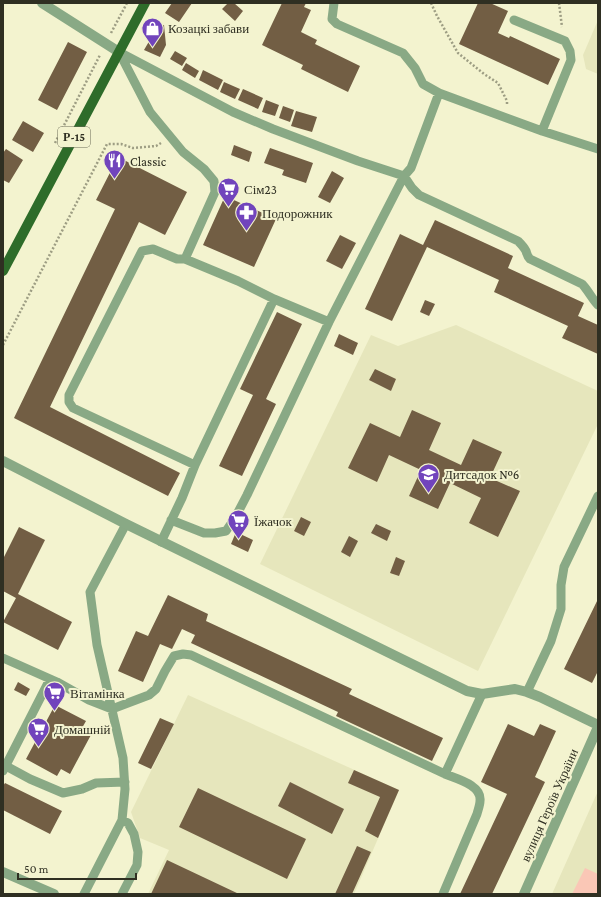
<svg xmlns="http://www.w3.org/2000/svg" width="601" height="897" font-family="'Crimson Pro',serif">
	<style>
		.built { fill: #e6e6bc }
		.green { fill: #fac7b6 }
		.building { fill: #725e44 }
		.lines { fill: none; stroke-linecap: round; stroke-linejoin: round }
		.path { stroke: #9d9d83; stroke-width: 2.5; stroke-dasharray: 2 2; stroke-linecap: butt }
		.service { stroke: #89a985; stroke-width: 9 }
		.minor { stroke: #89a985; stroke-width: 10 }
		.primary { stroke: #2e6c2a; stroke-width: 10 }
		.labels { text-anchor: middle; stroke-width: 4; stroke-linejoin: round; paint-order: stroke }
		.shield { fill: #f3f3cf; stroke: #6a6a56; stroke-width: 1 }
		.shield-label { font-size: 12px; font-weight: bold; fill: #2f2f22 }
		.poi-label { font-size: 13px; fill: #2f2f22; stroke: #f3f3cf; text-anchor: start }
		.street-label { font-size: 13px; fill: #2f2f22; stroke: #f3f3cf }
	</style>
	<rect width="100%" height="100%" fill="#f3f3cf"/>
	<path class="built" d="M598 20V74L586 69 583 55Z
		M456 325 598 391V424L478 671 260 564 371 335 398 346Z
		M188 695 399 790 354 894H148L169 850 140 838 131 812Z
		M598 791V894H552Z"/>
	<path class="green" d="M585 868 598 874V894H572Z"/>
	<path class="building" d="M172 3H192L179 22 165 13Z
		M228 3H234L243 11 235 21 222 9Z
		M282 3H306L304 7 311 10 301 32 317 40 315 44 360 66 348 92 301 69 303 65 262 45Z
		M478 3H490L508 11 498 33 509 38 510 36 560 59 548 85 459 44Z
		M153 24 164 25 166 45 160 57 144 50 151 38Z
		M68 42 87 52 57 110 38 100Z
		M175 51 187 58 182 66 170 59Z
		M186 63 199 71 195 78 182 70Z
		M203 70 223 80 218 90 199 80Z
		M224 82 240 89 235 99 220 92Z
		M243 89 263 98 258 109 238 100Z
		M266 100 279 105 275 116 262 112Z
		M283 106 294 110 290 122 279 118Z
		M296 111 317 117 312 132 291 126Z
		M23 121 44 133 33 152 12 140Z
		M234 145 252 152 249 162 231 155Z
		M270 148 313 163 306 183 282 175 284 170 264 163Z
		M6 149 23 160 9 183 3 180V153Z
		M118 157 187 192 165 235 139 222 50 407 180 473 168 496 14 418 115 209 96 200Z
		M332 171 344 178 330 203 318 197Z
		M225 196 276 219 254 267 203 245Z
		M435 220 513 256 508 268 584 303 578 316 598 325V354L562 338 568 326 494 292 499 280 427 247 392 321 365 309 400 234 423 245Z
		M340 235 356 243 342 269 326 261Z
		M425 300 435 304 429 316 420 312Z
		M277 312 302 324 266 399 276 404 242 476 219 466 253 395 240 389Z
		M339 334 358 343 353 355 334 346Z
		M375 369 396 379 391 391 369 380Z
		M412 410 441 423 429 450 461 465 473 439 502 452 490 478 520 491 498 537 469 523 481 498 450 483 438 509 409 496 421 470 389 455 377 482 348 468 370 423 400 437Z
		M301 517 311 522 304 536 294 531Z
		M376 524 391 531 387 541 371 533Z
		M19 527 45 540 18 594 72 622 58 650 3 622 16 598 3 591V559Z
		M236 532 253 540 248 552 231 544Z
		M349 536 358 541 350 557 341 552Z
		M396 557 405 561 399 576 390 573Z
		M168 595 208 614 206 621 352 689 349 694 443 738 432 761 336 716 338 712 191 643 195 635 182 629 172 649 160 644 143 682 118 671 136 631 148 636Z
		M598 599V671L592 683 564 669Z
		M18 682 30 689 26 696 14 690Z
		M55 705 86 721 82 728 92 733 70 774 61 769 57 776 26 759Z
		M160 718 174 724 151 769 138 763Z
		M508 724 534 736 540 724 556 731 535 777 545 782 492 894H460L507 794 481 782Z
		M354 770 399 790 378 838 365 831 380 797 348 783Z
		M290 782 344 809 332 834 278 806Z
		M5 783 62 811 50 834 3 810V786Z
		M198 788 306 839 287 879 179 827Z
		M357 846 371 852 352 894H335Z
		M167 860 239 894H151Z"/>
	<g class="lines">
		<path class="path" d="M431 3 437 16 458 53 484 74 498 83 507 101V106
			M559 3 562 27
			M111 33 127 3
			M55 143 100 55
			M3 345 107 144H121L133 148 156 146 161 143"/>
		<path class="service" d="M334 3 332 19 337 24 403 53 415 68 423 84 439 93 542 131 598 149
			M514 20 565 41 570 51 571 60 542 131
			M185 259 215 192 214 181 204 169 183 152 150 112 119 52 233 112 273 129 358 161 404 176 411 168 439 93
			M274 299 329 322 404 176 412 188 419 195 518 241C521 244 524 247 526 251 527 254 527 256 530 259L582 284C588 290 592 299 598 305
			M171 520 204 533H215L226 531 235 518 247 495 329 322
			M161 542 182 498 195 465 274 299 238 281 185 259H177L153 249 142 251 69 395V402L73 408 195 465
			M3 658 57 682 89 700 112 709 149 695 156 689 165 671 174 656 183 654 191 655 445 774 482 694
			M527 692 551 641 561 609V585L564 567 598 496
			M6 766 30 779 63 793 82 789 96 783 125 782
			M3 771 50 679
			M84 894 122 820 125 789 123 758 97 645 90 592 126 524
			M122 894 137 865 138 852 134 834 128 823 122 820
			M443 894 477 814C478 810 480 805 480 801 482 785 457 779 445 774"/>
		<path class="minor" d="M42 3 119 52
			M3 461 126 524 467 691 482 694 515 689 527 692 540 697 598 725
			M3 872 54 894
			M524 894 598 727"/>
		<path class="primary" d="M3 271 145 3"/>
	</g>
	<defs>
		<symbol id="shop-pin" viewBox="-11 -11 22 30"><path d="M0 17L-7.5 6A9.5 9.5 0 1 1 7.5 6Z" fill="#7144bc" stroke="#f3f3cf"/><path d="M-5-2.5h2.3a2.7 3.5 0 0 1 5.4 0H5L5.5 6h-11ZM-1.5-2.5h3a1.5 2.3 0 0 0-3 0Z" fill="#fff"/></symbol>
		<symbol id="restaurant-pin" viewBox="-11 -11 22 30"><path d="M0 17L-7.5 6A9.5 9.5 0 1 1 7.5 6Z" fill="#7144bc" stroke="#f3f3cf"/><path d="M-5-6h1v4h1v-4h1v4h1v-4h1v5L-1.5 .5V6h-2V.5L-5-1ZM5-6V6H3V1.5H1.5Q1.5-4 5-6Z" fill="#fff"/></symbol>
		<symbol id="supermarket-pin" viewBox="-11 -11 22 30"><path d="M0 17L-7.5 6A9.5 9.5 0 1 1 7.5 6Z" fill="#7144bc" stroke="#f3f3cf"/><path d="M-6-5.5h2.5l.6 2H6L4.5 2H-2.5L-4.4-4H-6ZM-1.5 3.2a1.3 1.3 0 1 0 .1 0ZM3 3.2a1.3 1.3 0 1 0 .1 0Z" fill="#fff"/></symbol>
		<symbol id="pharmacy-pin" viewBox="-11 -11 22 30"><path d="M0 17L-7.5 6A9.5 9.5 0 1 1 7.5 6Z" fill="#7144bc" stroke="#f3f3cf"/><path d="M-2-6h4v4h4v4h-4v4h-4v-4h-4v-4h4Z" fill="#fff"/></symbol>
		<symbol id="school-pin" viewBox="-11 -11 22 30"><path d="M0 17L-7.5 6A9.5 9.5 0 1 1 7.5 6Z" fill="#7144bc" stroke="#f3f3cf"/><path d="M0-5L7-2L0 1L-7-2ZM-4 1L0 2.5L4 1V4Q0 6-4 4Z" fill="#fff"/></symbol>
	</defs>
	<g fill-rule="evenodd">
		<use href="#shop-pin" x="140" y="16" width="25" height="34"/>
		<use href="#restaurant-pin" x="102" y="148" width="25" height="34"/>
		<use href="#supermarket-pin" x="216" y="176" width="25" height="34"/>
		<use href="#pharmacy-pin" x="234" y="200" width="25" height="34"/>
		<use href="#school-pin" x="416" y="462" width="25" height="34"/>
		<use href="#supermarket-pin" x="226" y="508" width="25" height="34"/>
		<use href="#supermarket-pin" x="42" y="680" width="25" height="34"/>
		<use href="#supermarket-pin" x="26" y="716" width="25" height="34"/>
	</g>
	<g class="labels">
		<rect class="shield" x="58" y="127" width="32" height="20" rx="3"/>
		<g class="shield-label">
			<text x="74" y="141">Р-15</text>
		</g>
		<g class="poi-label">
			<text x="168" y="33">Козацкі забави</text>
			<text x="130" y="166">Classic</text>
			<text x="244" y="194">Сім23</text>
			<text x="262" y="218">Подорожник</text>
			<text x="444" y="479">Дитсадок №6</text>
			<text x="254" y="526">Їжачок</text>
			<text x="70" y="698">Вітамінка</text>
			<text x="54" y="734">Домашній</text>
		</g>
		<g class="street-label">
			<text transform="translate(549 805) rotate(-66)" y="5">вулиця Героїв України</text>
		</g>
	</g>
	<rect width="601" height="897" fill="none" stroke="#2f2f22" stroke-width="8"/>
	<path d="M18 873v6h118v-6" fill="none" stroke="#2f2f22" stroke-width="2"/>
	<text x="24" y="873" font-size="12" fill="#2f2f22" stroke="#f3f3cf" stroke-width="3" paint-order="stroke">50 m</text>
</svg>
